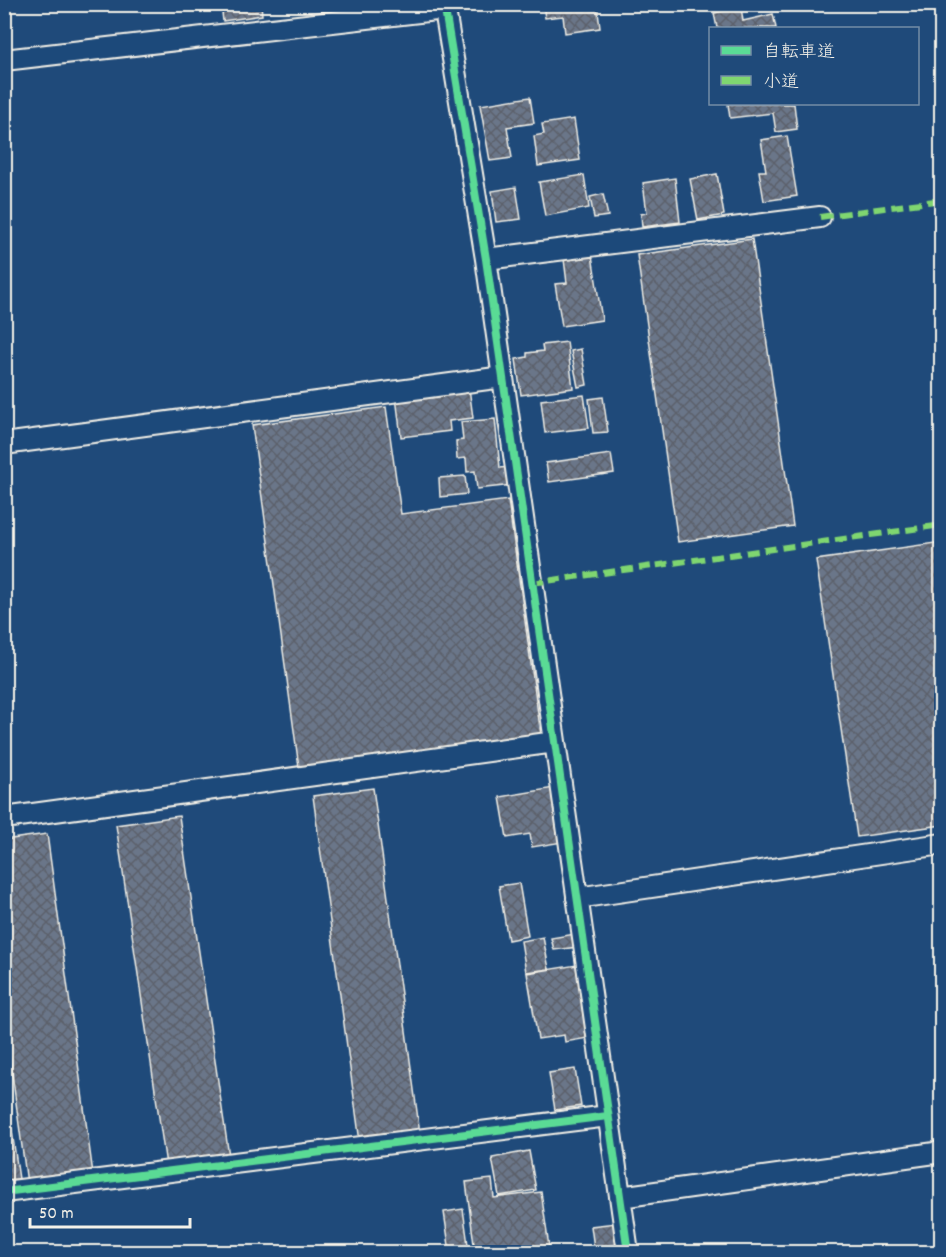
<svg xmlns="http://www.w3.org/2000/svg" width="946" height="1257" font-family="Dekko,'Klee One',sans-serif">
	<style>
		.building { fill: url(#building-cross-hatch); stroke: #f4f1e8; stroke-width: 1.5 }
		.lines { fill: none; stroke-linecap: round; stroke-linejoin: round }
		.minor-casing { stroke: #f4f1e8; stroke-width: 24 }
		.minor { stroke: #1f4a7a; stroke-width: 20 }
		.quiet { stroke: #7fd670; stroke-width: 6; stroke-dasharray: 12 6; stroke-linecap: butt }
		.cycleway-casing { stroke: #1f4a7a; stroke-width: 11 }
		.cycleway { stroke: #5adb95; stroke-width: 8 }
	</style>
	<defs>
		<pattern id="building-cross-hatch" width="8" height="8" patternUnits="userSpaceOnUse" patternTransform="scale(1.5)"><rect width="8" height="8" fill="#6a7689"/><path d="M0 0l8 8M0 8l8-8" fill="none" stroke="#5b616b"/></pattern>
	</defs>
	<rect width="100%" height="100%" fill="#1f4a7a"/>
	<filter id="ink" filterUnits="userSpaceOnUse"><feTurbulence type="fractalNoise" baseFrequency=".0167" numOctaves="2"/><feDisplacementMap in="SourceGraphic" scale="12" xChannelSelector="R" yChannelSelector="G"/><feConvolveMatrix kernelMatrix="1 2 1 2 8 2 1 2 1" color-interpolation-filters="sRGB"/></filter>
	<g filter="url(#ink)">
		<path class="building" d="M221 4H261L262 15 223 21Z
			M461 4H492L461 8Z
			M543 4H597L600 28 565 33 563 16 545 18Z
			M741 7 743 21 773 14 776 28H717L714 13Z
			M530 97 534 123 507 127 512 158 490 161 480 105Z
			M728 104H794L797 129 776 132 773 113 730 118Z
			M574 119 580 160 538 166 534 136 544 134 542 124Z
			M787 136 797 196 764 201 759 171H766L761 140Z
			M717 174 724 215 698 220 690 179Z
			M584 175 589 208 545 216 539 182Z
			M675 178 680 222 642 227 641 214 647 213 643 183Z
			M516 187 521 219 496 222 492 191Z
			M603 194 608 216 594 218 590 197Z
			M752 239 793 526 678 542 637 255Z
			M592 255 602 320 562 326 555 284 567 283 564 259Z
			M567 342 573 388 521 395 516 359 527 357V353L543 351 542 345Z
			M581 349 587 385 578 387 571 351Z
			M469 388 473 418 449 421 450 431 401 437 396 397Z
			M584 395 589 428 545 433 541 400Z
			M603 397 608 432 593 433 589 399Z
			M386 407 401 514 508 500 541 735 299 767 252 425Z
			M495 419 500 468 511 467 513 485 477 489 475 471 467 472 466 458 457 459 456 441 463 440 461 422Z
			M611 454 614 473 549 482 546 463Z
			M465 476 467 494 440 497 439 478Z
			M942 542V825L857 837 816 560Z
			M373 788 420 1134 360 1142 313 796Z
			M554 788 563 842 532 847 530 834 507 838 500 797Z
			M179 816 229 1156 166 1165 116 825Z
			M47 834 93 1174 27 1183 4 1015V840Z
			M519 883 528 936 508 940 499 886Z
			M575 934 578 947 554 950 551 938Z
			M543 937 549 969 526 972 521 941Z
			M577 965 588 1038 565 1042 564 1035 538 1039 527 973Z
			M575 1069 581 1106 555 1110 549 1073Z
			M4 1077 19 1179 4 1180Z
			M529 1151 536 1190 499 1196 492 1158Z
			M492 1179 494 1198 541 1192 549 1247 510 1252H475L466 1182Z
			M463 1209 469 1252H450L444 1212Z
			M616 1223 618 1245 594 1248 591 1226Z"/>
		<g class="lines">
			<defs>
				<path id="minor" d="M444 4 486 259 628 1252
					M4 60 445 9
					M486 259 820 217
					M4 444 503 377
					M4 818 555 742
					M577 898 942 844
					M4 1192 608 1116
					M620 1197 942 1152"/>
			</defs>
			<use href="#minor" class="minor-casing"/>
			<use href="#minor" class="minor"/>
			<path class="quiet" d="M820 217 942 200
				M532 583 942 525"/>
			<defs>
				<path id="cycleway" d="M444 4 486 259 628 1252
					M4 1192 608 1116"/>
			</defs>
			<use href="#cycleway" class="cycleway-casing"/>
			<use href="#cycleway" class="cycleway"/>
		</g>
	</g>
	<rect width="946" height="1257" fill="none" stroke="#1f4a7a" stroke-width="24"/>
	<rect x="12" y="12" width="922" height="1233" fill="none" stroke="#f4f1e8" stroke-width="2" filter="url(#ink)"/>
	<rect x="709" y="27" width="210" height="78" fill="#1f4a7a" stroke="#748da6" stroke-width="1.5"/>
	<rect x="721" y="46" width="30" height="9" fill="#5adb95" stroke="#748da6" stroke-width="1.5"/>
	<text x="763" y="57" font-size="18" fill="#f4f1e8">自転車道</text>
	<rect x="721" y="76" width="30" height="9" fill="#7fd670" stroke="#748da6" stroke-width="1.5"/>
	<text x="763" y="87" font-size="18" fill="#f4f1e8">小道</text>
	<path d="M30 1218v9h160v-9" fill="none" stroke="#f4f1e8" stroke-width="3"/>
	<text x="39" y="1218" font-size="18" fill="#f4f1e8" stroke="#1f4a7a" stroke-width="4.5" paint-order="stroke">50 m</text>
</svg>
